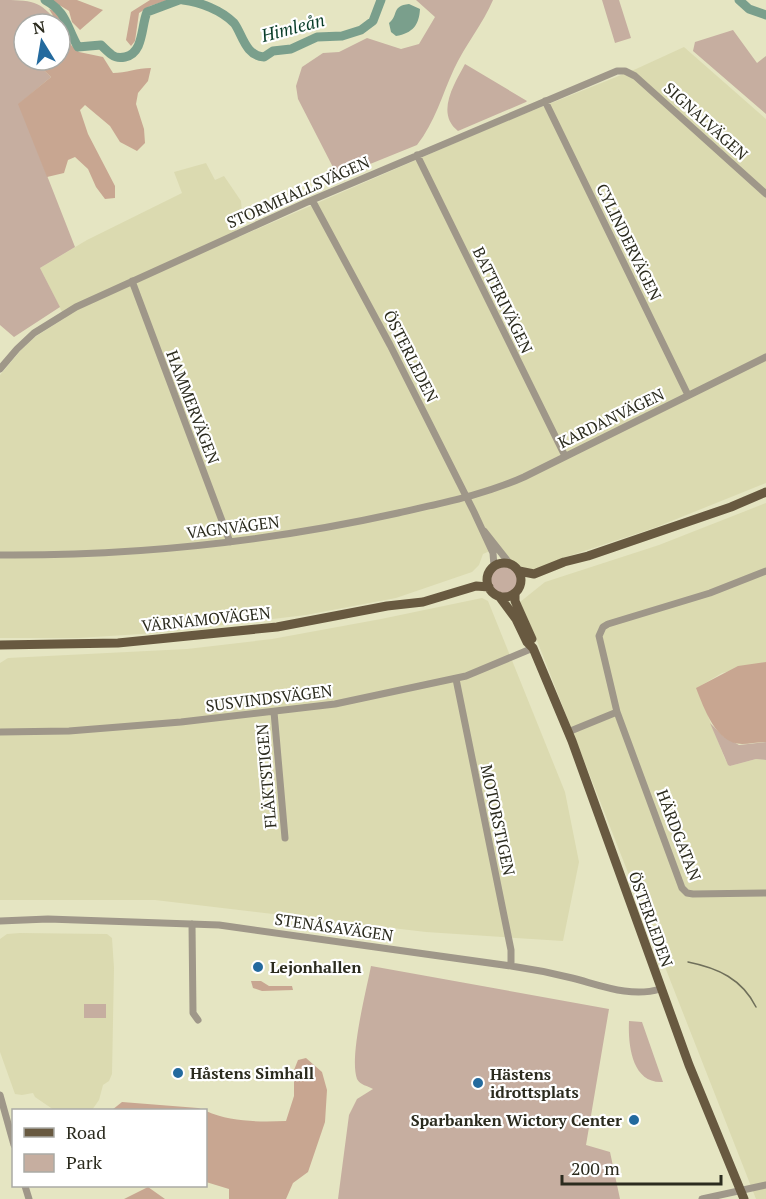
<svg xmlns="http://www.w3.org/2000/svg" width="766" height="1199" font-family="'PT Serif',serif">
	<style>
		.built { fill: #dbdab0 }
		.green { fill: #c6aea0 }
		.forest { fill: #c8a691 }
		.water { fill: #7a9f8c }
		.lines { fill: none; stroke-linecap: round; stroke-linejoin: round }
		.river { stroke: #7a9f8c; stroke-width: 9 }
		.minor { stroke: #9f9789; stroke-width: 7 }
		.major { stroke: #685940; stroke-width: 9 }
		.rail { stroke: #6f6f5a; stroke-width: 1.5 }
		.poi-dot { fill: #236a9e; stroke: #fff; stroke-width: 2 }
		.labels { text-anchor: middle; stroke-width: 4.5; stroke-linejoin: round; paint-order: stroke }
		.street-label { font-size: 16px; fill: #2b2b1e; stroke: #fff }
		.poi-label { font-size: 16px; font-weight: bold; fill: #2b2b1e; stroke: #fff; text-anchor: start }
		.water-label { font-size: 18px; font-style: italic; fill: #083c28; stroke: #fff }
	</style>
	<rect width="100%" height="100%" fill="#e5e5c2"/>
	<path class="built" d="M684 47 766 119V483L654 528 563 558 533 571 523 570 511 560 499 547 483 554 479 565 472 572 396 598 306 615 157 633 78 638H0V375L22 349 35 337 65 318 40 268 87 240 182 193 174 172 206 163 215 180 224 176 241 201 242 212 232 221 239 237 492 127 636 69Z
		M766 503V662L722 673 697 688 725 759 730 766 756 759 766 760V1199H756L534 633 520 602 545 582 659 545Z
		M482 598 488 601 565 792 579 862 563 941 426 932 155 900H0V663L8 658 187 649 272 639 381 619Z
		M20 933 107 934 112 938 114 968 112 1074 109 1081 103 1085 99 1100 92 1110H54L35 1097 33 1093 22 1095 15 1094 0 1052V939L7 934Z"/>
	<path class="green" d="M0 0C31 0 41 0 58 24H35L27 19 20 34 24 42V60H33L51 77 19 104 75 247 40 268 60 307 14 337 0 325Z
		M416 0H493C483 24 465 45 454 69 442 95 435 122 417 145L338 177 298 99 296 86 302 67 323 53 339 52 367 38 401 49 419 44 435 17Z
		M602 0H619L631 38 615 43Z
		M733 30 757 63 766 56V114L693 51 695 42Z
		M465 64 527 101 526 102 458 131C435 113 455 83 465 64Z
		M491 580a14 14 0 1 1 28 0a14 14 0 1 1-28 0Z
		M710 723 723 736 739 745 766 742V760L756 759 730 766 728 765Z
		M371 966 609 1009 586 1145 610 1152 620 1199H338L349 1115 357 1099 373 1089C368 1086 360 1085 357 1079 349 1057 366 992 371 966Z
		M84 1004H106V1018H84Z
		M629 1021 642 1022 663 1082C631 1084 628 1043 629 1021Z"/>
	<path class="forest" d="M51 0H77L103 10 80 30 72 22 69 11Z
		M150 0H168L150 6 139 13 135 41 131 46 126 40 131 12Z
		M49 9 59 13 71 45 79 52 103 57 113 73C126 73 137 68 151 68L148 81 138 93 136 104 144 129 145 143 137 151 120 142 110 126 85 105 80 110 88 134 115 186V198L105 199 96 187 88 169 75 157 68 160 64 173 47 177 18 104 51 77 33 60H60V24H58Z
		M766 662V742C758 742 750 744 742 744 716 744 704 708 696 688L738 666Z
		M251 981H261L269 986H292L293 990 262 991 253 988Z
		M306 1058 322 1072 327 1090 325 1122 308 1172 293 1183 286 1199H229V1189L206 1182V1111C231 1122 258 1122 286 1121L294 1096V1070L298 1060Z
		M122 1102 198 1108 204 1110H112Z
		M148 1187 165 1199H124Z"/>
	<path class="water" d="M409 4 420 9C419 25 413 33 396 36L391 32 389 23C399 15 391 6 409 4Z"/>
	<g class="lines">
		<path class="river" d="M45 0C67 12 66 26 78 47L101 45C104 48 108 52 112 55 116 58 120 58 125 57 144 53 141 26 147 12L179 0
			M183 0C200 2 221 10 234 23 242 33 245 56 264 57L273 51 291 49 317 37 342 36 361 30 373 21 381 0
			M739 0 749 9 766 15"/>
		<path class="minor" d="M545 101 688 395
			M417 155 565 456
			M312 200 390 345 474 512 493 553 494 566
			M132 281 230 542
			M0 369 17 349 34 333 76 307 305 203 617 71H625L635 76 766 194
			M484 531 510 564
			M0 555C134 556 267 542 398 513 441 503 484 495 524 477L766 357
			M766 571 710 593 608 624 603 627 599 636 617 712 682 888 687 893 693 894 766 893
			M456 679 511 950V966
			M274 712 285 838
			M0 732 69 731 181 722 335 704 466 676 533 648
			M568 732 617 712
			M0 921 48 919 219 925 511 966C532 969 552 973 572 978 600 985 631 998 660 989
			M192 924 193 1013 198 1020
			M0 1095 14 1145
			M25 1186 29 1199
			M702 1199 766 1185"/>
		<path class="major" d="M487 580a17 17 0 1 1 34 0a17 17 0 1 1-34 0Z
			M519 571 534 574 564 562 588 556 731 507 766 492
			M515 593V601L532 639
			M499 596 516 619 527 642 533 648 572 741 689 1065 744 1199
			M0 645 118 643 277 627 387 606 423 602 476 586 489 587"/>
		<path class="rail" d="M688 962C718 968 742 979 756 1007"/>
	</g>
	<g class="poi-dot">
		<circle cx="258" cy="967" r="6"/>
		<circle cx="178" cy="1073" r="6"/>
		<circle cx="478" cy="1083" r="6"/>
		<circle cx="634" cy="1120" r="6"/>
	</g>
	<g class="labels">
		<g class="street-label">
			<text transform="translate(706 121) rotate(42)" y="6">SIGNALVÄGEN</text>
			<text transform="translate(298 192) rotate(-24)" y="6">STORMHALLSVÄGEN</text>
			<text transform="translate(629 242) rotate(64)" y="6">CYLINDERVÄGEN</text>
			<text transform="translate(503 300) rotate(64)" y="6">BATTERIVÄGEN</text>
			<text transform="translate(411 356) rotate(63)" y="6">ÖSTERLEDEN</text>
			<text transform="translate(193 407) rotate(69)" y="6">HAMMERVÄGEN</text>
			<text transform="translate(611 418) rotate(-26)" y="6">KARDANVÄGEN</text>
			<text transform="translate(233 527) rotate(-7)" y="6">VAGNVÄGEN</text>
			<text transform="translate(206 619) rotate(-6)" y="6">VÄRNAMOVÄGEN</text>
			<text transform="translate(269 698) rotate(-7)" y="6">SUSVINDSVÄGEN</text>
			<text transform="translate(266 776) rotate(-95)" y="6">FLÄKTSTIGEN</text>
			<text transform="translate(498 820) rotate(78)" y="6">MOTORSTIGEN</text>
			<text transform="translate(679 835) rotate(69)" y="6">HÄRDGATAN</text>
			<text transform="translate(651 919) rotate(70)" y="6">ÖSTERLEDEN</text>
			<text transform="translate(334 927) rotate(8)" y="6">STENÅSAVÄGEN</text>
		</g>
		<g class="poi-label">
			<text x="270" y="973">Lejonhallen</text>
			<text x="190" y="1079">Håstens Simhall</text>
			<text x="490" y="1080">Hästens<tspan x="490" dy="18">idrottsplats</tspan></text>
			<text x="622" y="1126" text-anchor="end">Sparbanken Wictory Center</text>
		</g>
		<g class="water-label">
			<text transform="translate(293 28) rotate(-15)" y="6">Himleån</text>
		</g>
	</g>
	<rect x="12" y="1109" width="195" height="78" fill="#ffffff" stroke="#aaaaa5" stroke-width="1.5"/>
	<rect x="24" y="1128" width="30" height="9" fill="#685940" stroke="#aaaaa5" stroke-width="1.5"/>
	<text x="66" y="1139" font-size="18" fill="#2b2b1e">Road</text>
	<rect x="24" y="1154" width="30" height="18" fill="#c6aea0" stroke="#aaaaa5" stroke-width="1.5"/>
	<text x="66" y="1169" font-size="18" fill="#2b2b1e">Park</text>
	<g transform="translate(42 42) rotate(349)"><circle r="28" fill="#ffffff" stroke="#aaaaa5" stroke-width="1.5"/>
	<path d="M0-4.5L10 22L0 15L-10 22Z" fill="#236a9e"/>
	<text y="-9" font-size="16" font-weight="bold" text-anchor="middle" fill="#2b2b1e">N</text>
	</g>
	<path d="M562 1175v9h159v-9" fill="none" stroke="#2b2b1e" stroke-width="3"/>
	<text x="571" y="1175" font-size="18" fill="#2b2b1e" stroke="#ffffff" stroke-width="4.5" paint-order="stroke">200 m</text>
</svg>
